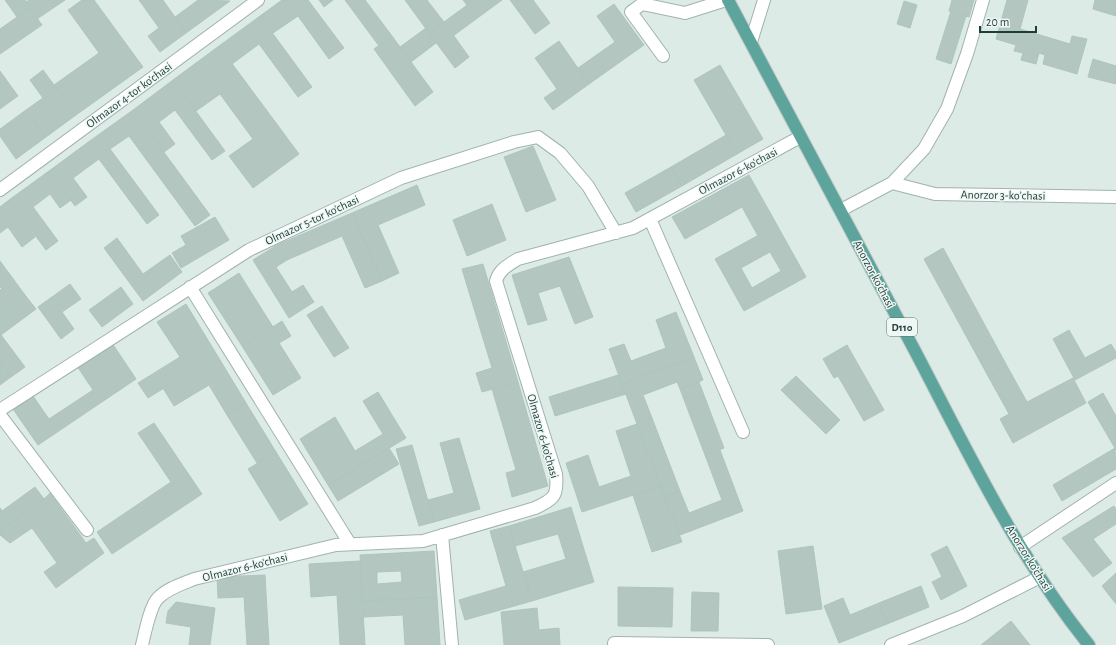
<svg xmlns="http://www.w3.org/2000/svg" width="1116" height="645" font-family="'Alegreya Sans',sans-serif">
	<style>
		.building { fill: #b3c6c0; stroke: #afc5bf; fill-rule: evenodd }
		.lines { fill: none; stroke-linecap: round; stroke-linejoin: round }
		.minor-casing { stroke: #a0b3af; stroke-width: 14 }
		.major-casing { stroke: #c0c8c7; stroke-width: 14 }
		.minor { stroke: #fff; stroke-width: 12 }
		.major { stroke: #5da59c; stroke-width: 12 }
		.labels { text-anchor: middle; stroke-width: 3; stroke-linejoin: round; paint-order: stroke }
		.shield { fill: #eef7f4; stroke: #5c7470; stroke-width: 1 }
		.shield-label { font-size: 11px; font-weight: bold; fill: #1e3c38 }
		.street-label { font-size: 12px; fill: #1e3c38; stroke: #eef7f4 }
	</style>
	<rect width="100%" height="100%" fill="#ddebe7"/>
	<path class="building" d="M5 0H25L30 8 17 17Z
		M29 0H65L37 19 26 2Z
		M82 0H94L143 67 76 115 54 85 99 53 68 10Z
		M139 0H163L186 33 160 52 148 36 159 28Z
		M198 0 230 1 186 33 175 17Z
		M282 0H308L344 48 329 59 298 16 273 33 260 16Z
		M319 0H333L324 7Z
		M345 0H365L392 36 379 46Z
		M405 0H427L444 22 429 33Z
		M463 0H474L467 5Z
		M474 0H502L453 36 444 22Z
		M510 0H533L550 23 535 34Z
		M952 0H974L969 17 949 11Z
		M1007 0H1028L1020 29 1070 44 1072 36 1087 39 1077 74 1043 64 1045 55 1039 53 1036 64 1021 60 1023 53 1014 51 1016 45 996 39Z
		M1095 0H1116V16L1093 9Z
		M904 1 917 5 910 28 897 24Z
		M614 4 644 45 589 84 578 68 615 42 597 16Z
		M30 8 42 25 0 54V29Z
		M951 11 966 16 951 64 936 59Z
		M260 16 312 87 298 97 259 44 232 64 219 46Z
		M444 22 469 57 455 68 429 33Z
		M426 28 436 43 411 62 400 47Z
		M392 36 433 92 415 106 374 49Z
		M559 41 589 84 553 110 544 98 557 89 535 58Z
		M219 46 299 154 253 188 229 156 253 139 220 94 196 111 173 80Z
		M1093 59 1116 66V84L1088 77Z
		M720 65 763 139 737 154 694 80Z
		M43 70 76 115 46 137 26 110 43 98 30 80Z
		M0 71 18 96 0 109Z
		M173 80 225 151 212 160 175 110 159 122 175 144 164 152 133 110Z
		M26 110 46 137 16 159 0 136V129Z
		M133 110 210 215 195 226 129 136 110 149 159 215 147 224 87 143Z
		M726 135 737 154 682 186 671 167Z
		M87 143 99 159 73 178 87 197 75 206 49 171Z
		M533 146 556 200 526 212 504 157Z
		M671 167 682 186 636 212 625 193Z
		M49 171 71 200 60 208 50 194 33 207 58 241 46 250 9 200Z
		M749 175 777 225 758 236 742 207 685 239 672 217Z
		M417 185 425 205 378 225 399 273 382 281 352 213Z
		M9 200 35 237 22 247 8 227 0 233V207Z
		M492 204 506 240 467 256 453 220Z
		M352 213 382 281 365 288 342 236 287 260 277 245Z
		M215 217 229 240 181 268 172 253 186 245 181 236Z
		M777 225 806 277 744 311 715 259ZM770 252 781 271 752 288 741 268Z
		M117 238 143 274 170 255 182 272 143 301 104 248Z
		M277 245 287 260 276 267 292 292 303 285 314 302 289 318 253 260Z
		M943 248 1007 366 988 376 924 259Z
		M569 257 593 317 575 324 560 286 538 293 547 320 528 325 512 275Z
		M0 261 25 295 0 313V290L2 289 0 287Z
		M483 264 518 382 482 392 476 373 492 368 462 269Z
		M239 273 273 327 242 346 208 293Z
		M70 284 81 299 62 312 74 329 61 339 38 307Z
		M121 287 133 304 102 327 89 310Z
		M25 295 36 309 1 335 25 367 11 377 0 362V313Z
		M186 304 217 355 148 398 138 383 180 357 157 322Z
		M322 306 349 348 334 357 307 315Z
		M676 312 694 357 622 384 609 349 624 344 631 361 666 348 656 320Z
		M282 321 291 336 279 343 301 378 273 395 242 346Z
		M1069 330 1085 358 1111 344 1116 352V358L1075 380 1053 339Z
		M112 343 136 379 38 445 13 409 33 396 49 419 93 390 77 366Z
		M847 345 884 410 864 421 838 376 834 378 823 359Z
		M217 355 246 403 227 415 209 385 174 406 163 388Z
		M694 357 703 380 680 389 677 382 643 395 652 418 637 424 622 384Z
		M0 362 11 377 0 385Z
		M1007 366 1027 402 1073 378 1086 403 1013 443 1000 419 1009 414 988 376Z
		M618 375 626 394 555 416 549 397Z
		M796 376 840 420 826 434 781 390Z
		M518 382 548 486 512 497 506 473 516 470 492 389Z
		M699 382 724 448 705 455 680 389Z
		M378 392 406 438 328 485 300 439 335 417 355 451 383 434 363 401Z
		M1103 393 1116 416V450L1088 402Z
		M246 403 276 452 257 463 227 415Z
		M652 418 680 491 665 497 637 424Z
		M154 423 202 494 112 554 97 532 171 482 138 433Z
		M637 424 661 486 582 512 566 463 588 455 599 487 631 476 616 431Z
		M459 438 480 509 434 522 428 500 454 493 440 443Z
		M412 445 434 522 419 526 396 449Z
		M389 448 399 464 338 501 328 485Z
		M1115 448 1116 469 1062 501 1053 485Z
		M720 450 743 511 680 535 665 497 680 491 689 513 722 500 705 455Z
		M276 452 308 504 280 521 248 469Z
		M661 486 682 542 652 552 633 495Z
		M35 487 44 499 0 531V508L2 511Z
		M50 493 86 543 94 538 104 553 56 588 44 572 57 563 32 528 10 543 0 535V531L44 499Z
		M1114 506 1116 509V524L1093 539 1112 563 1093 577 1062 538Z
		M571 507 594 582 532 601 523 572 566 559 558 534 515 546 509 526Z
		M509 526 532 601 465 620 459 600 506 586 490 531Z
		M813 546 822 609 786 614 778 551Z
		M947 546 967 586 941 600 932 582 942 577 931 554Z
		M434 551 437 597 363 601 360 555ZM401 571 402 582 377 584V572Z
		M360 561 365 645H340L337 595 311 597 309 564Z
		M1116 573V604L1102 586Z
		M265 575 269 645H247L244 597 218 598 217 577Z
		M921 586 929 607 887 624 879 603Z
		M618 587 673 588 672 627 618 626Z
		M692 592 719 593 718 631H691Z
		M437 597 440 645H405L403 615 364 617 363 601Z
		M843 598 850 615 879 603 887 624 839 643 824 606Z
		M176 602 215 608 210 645H189L191 627 166 623 168 611Z
		M537 608 539 630 559 628 560 645H504L501 612Z
		M1011 621 1030 645H981Z"/>
	<g class="lines">
		<defs>
			<path id="minor" d="M751 42 764 0
				M663 56 631 12 642 4 685 13 726 0
				M892 183 935 194 1116 197
				M0 190 258 0
				M841 210 892 183 924 149 947 109 967 54 983 0
				M650 219 743 432
				M190 287 350 544
				M0 410 249 250 401 178 514 142 538 137 560 153 588 186 616 233
				M0 415 87 530
				M442 535 452 645
				M1020 547 1116 483
				M614 643 768 645
				M142 645C145 633 150 606 158 598 168 588 182 584 194 579L336 545 423 541 535 508C555 499 558 495 556 474L496 281C499 270 508 265 518 259L633 228 800 137
				M891 645 963 616 1040 577"/>
			<path id="major" d="M728 0C790 117 853 234 915 351 968 452 1017 556 1089 645"/>
		</defs>
		<use href="#minor" class="minor-casing"/>
		<use href="#major" class="major-casing"/>
		<use href="#minor" class="minor"/>
		<use href="#major" class="major"/>
	</g>
	<g class="labels">
		<rect class="shield" x="887" y="318" width="30" height="18" rx="3"/>
		<g class="shield-label">
			<text x="902" y="331">D110</text>
		</g>
		<g class="street-label">
			<text transform="translate(129 95) rotate(-36)" y="4">Olmazor 4-tor ko'chasi</text>
			<text transform="translate(738 171) rotate(-28)" y="4">Olmazor 6-ko'chasi</text>
			<text transform="translate(1003 195) rotate(1)" y="4">Аnorzor 3-koʼchasi</text>
			<text transform="translate(312 220) rotate(-25)" y="4">Olmazor 5-tor ko'chasi</text>
			<text transform="translate(874 274) rotate(62)" y="4">Anorzor ko'chasi</text>
			<text transform="translate(543 436) rotate(74)" y="4">Olmazor 6-ko'chasi</text>
			<text transform="translate(1029 558) rotate(58)" y="4">Anorzor ko'chasi</text>
			<text transform="translate(245 567) rotate(-14)" y="4">Olmazor 6-ko'chasi</text>
		</g>
	</g>
	<path d="M980 26v6h56v-6" fill="none" stroke="#1e3c38" stroke-width="2"/>
	<text x="986" y="26" font-size="12" fill="#1e3c38" stroke="#eef7f4" stroke-width="3" paint-order="stroke">20 m</text>
</svg>
